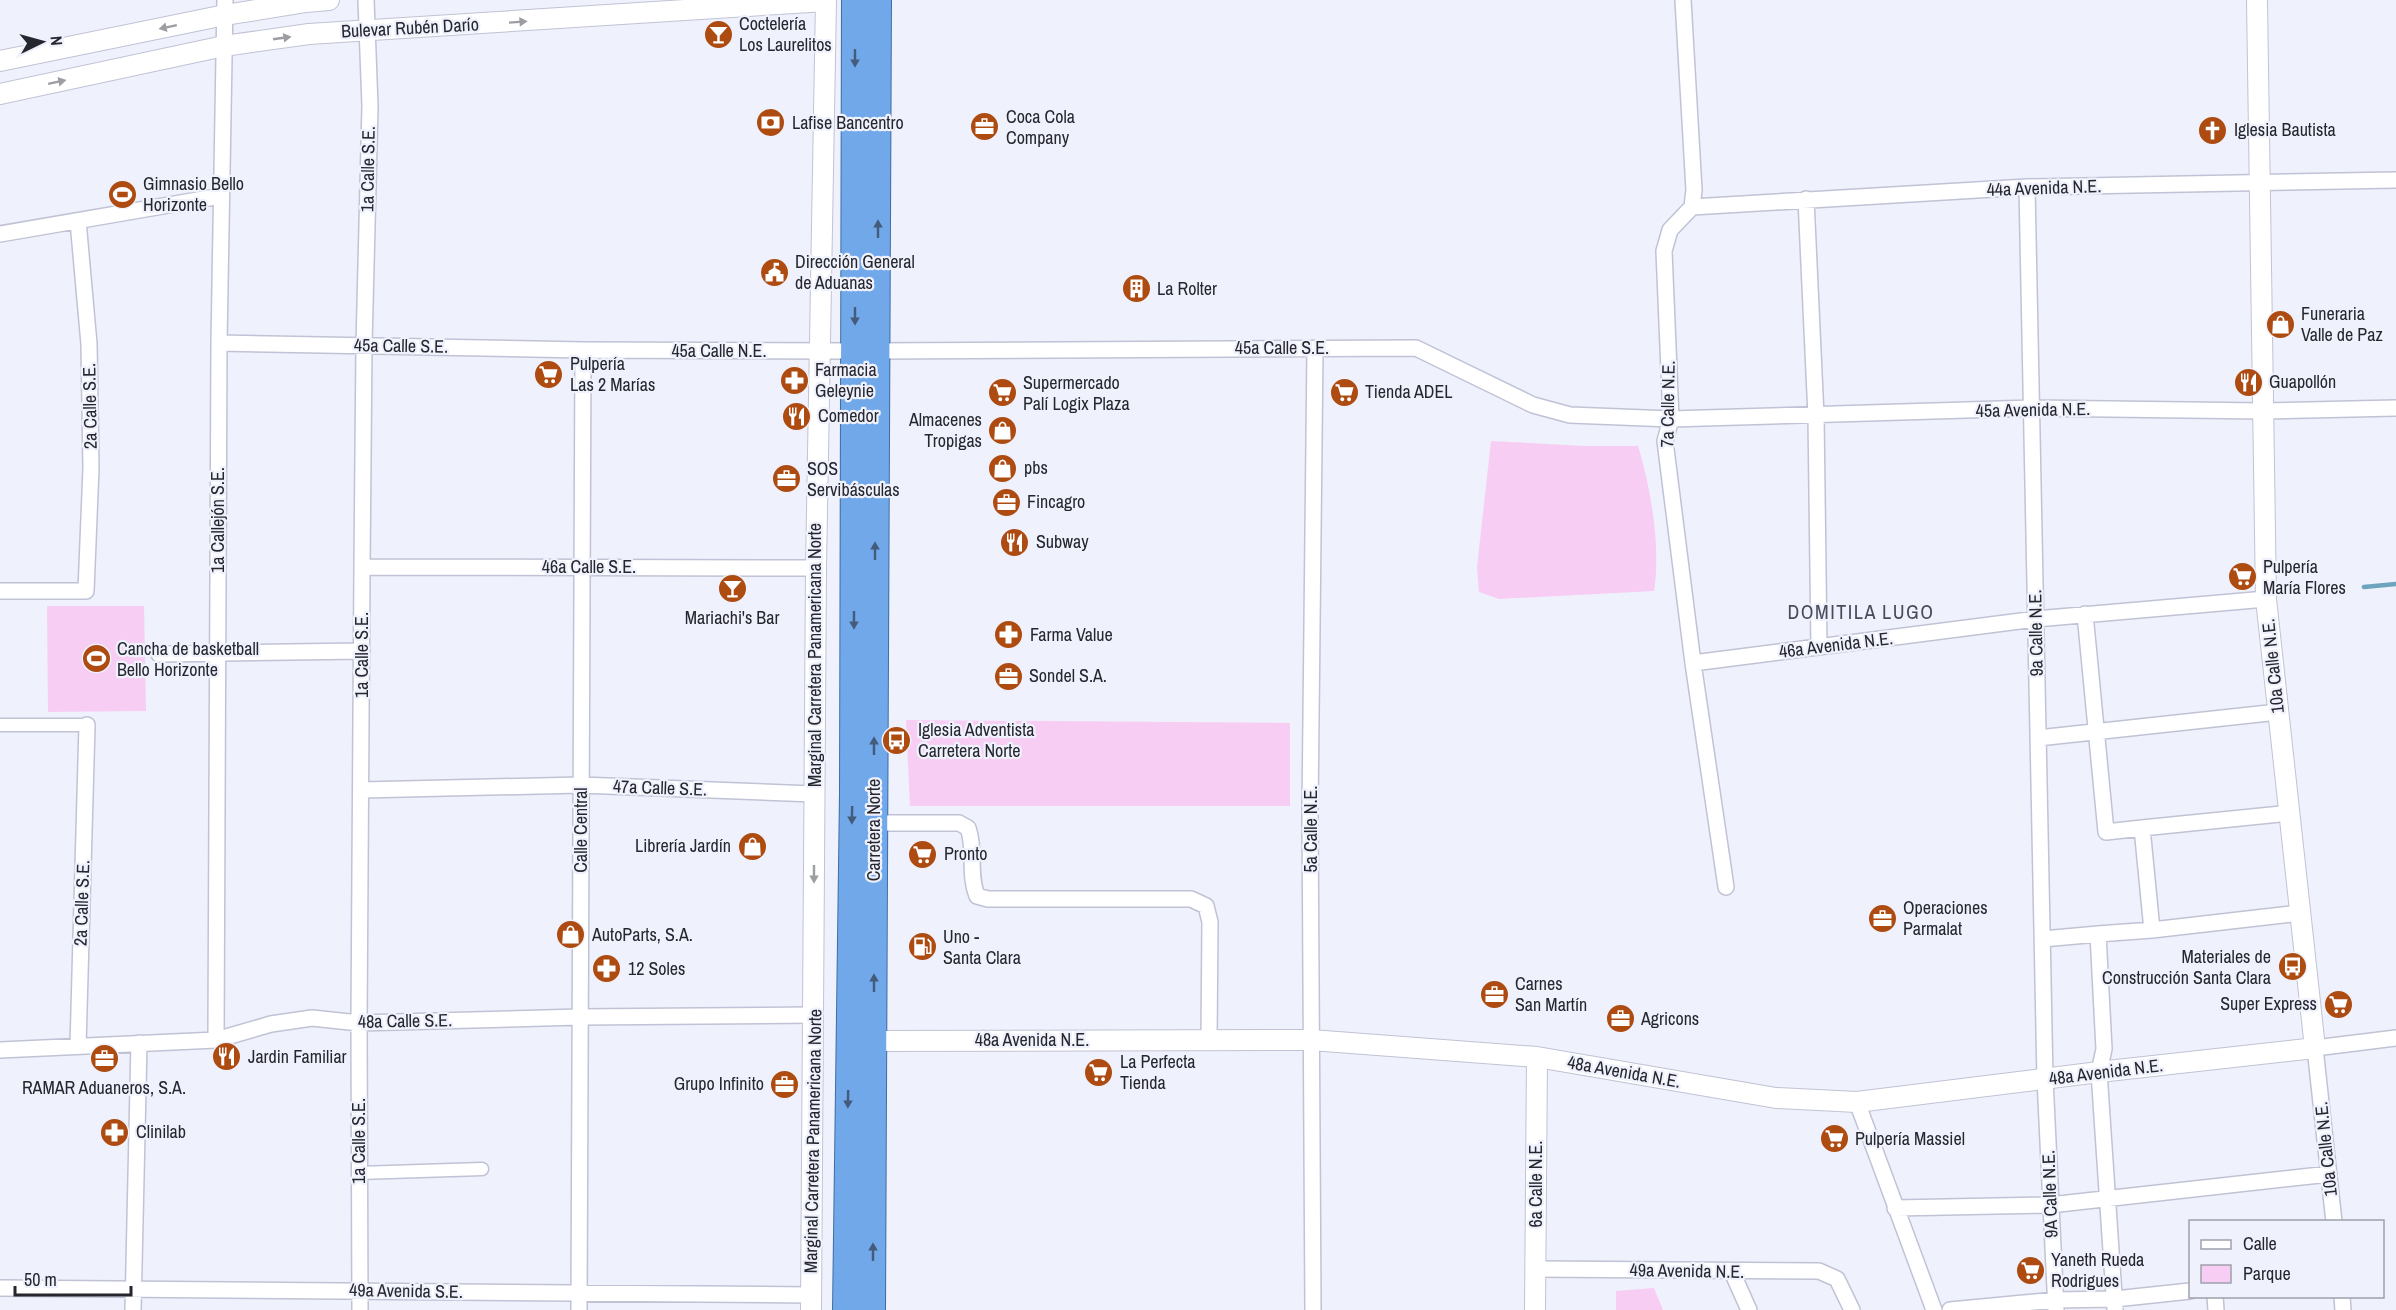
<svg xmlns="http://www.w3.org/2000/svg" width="2396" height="1310" font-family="'Archivo Narrow',sans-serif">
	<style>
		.green { fill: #f7cdf3 }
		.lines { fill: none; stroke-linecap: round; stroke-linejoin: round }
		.stream { stroke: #6da4be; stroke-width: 4.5 }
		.pedestrian-casing { stroke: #c0c3d5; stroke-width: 15 }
		.minor-casing { stroke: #c0c3d5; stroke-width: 18 }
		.tertiary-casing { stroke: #c0c3d5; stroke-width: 22 }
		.trunk-casing { stroke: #3f6da4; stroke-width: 28 }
		.pedestrian { stroke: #fff; stroke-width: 12 }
		.minor { stroke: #fff; stroke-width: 15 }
		.tertiary { stroke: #fff; stroke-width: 20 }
		.trunk { stroke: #70a8ea; stroke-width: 26 }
		.oneway { fill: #9d9ea1 }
		.oneway2 { fill: #445b79 }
		.labels { text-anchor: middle; stroke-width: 4.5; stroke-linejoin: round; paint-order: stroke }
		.poi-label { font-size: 18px; fill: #26272e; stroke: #eff1fc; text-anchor: start }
		.street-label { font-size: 18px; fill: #26272e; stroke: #eff1fc }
		.neighbourhood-label { font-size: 20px; letter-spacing: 1.5px; fill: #494b5a; stroke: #eff1fc }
	</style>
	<rect width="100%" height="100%" fill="#eff1fc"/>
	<path class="green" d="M1491 441 1585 446H1638C1651 488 1661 548 1654 591L1499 599 1479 592 1477 567Z
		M47 606H144L146 711 48 712Z
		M906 720 1290 723V806H910Z
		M1654 1288 1663 1310H1616V1291Z"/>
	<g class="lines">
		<path class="stream" d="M2364 587 2396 584"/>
		<defs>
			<path id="pedestrian" d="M0 725H87
				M359 1173 482 1169"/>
			<path id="minor" d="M1683 0 1694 190 1692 207 1670 230 1664 251 1671 419 1665 441 1693 663 1726 887
				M2027 187 2045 1079 2056 1310
				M1806 199 1816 416 1819 647
				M1692 207 2027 187 2396 180
				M0 234 221 196
				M219 343 583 350 855 351
				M878 351 1416 348 1533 405 1570 415 1671 419 2032 408 2263 411 2396 408
				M362 567 816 568
				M0 591H86L91 468 89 344 78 221
				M2085 614 2106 832 2142 828 2152 930 2098 934 2104 1049 2099 1072 2115 1310
				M159 654 362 651
				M1693 663 2036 619 2266 599
				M2038 738 2278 712
				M362 790 581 785 814 794
				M874 823H959L968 828C976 850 968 874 977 896L988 899H1191L1206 906 1210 922 1209 1040
				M2142 828 2290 813
				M2152 930 2300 913
				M2043 939 2098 934
				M216 1040 219 343 225 0
				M78 1046 87 725
				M0 1050 216 1040 271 1024 312 1018 359 1023 580 1017 814 1015
				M1857 1102 1934 1310
				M1895 1208 2050 1205 2329 1174
				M2334 1222 2315 1048 2396 1038
				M1535 1269 1819 1271 1837 1279 1852 1310
				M1732 1272 1749 1310
				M0 1288 811 1295
				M2215 1296 2216 1310
				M2342 1296 2343 1310
				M133 1310 139 1043
				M360 1310 359 1023 362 567 364 345 370 106 366 0
				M579 1310 583 350
				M1313 1310 1310 811 1315 348
				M1950 1310 2055 1300 2115 1299 2190 1291"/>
			<path id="tertiary" d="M0 61 225 15 306 2 329 0
				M0 94 224 46 309 34 826 1
				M859 1041 1311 1040 1537 1057 1776 1098 1857 1102 2099 1072 2315 1048 2266 599 2257 0
				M811 1310 816 568 826 0
				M1535 1310 1537 1057"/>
			<path id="trunk" d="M846 1310 853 793 855 0
				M872 1310 878 0"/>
		</defs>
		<use href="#pedestrian" class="pedestrian-casing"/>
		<use href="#minor" class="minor-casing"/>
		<use href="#tertiary" class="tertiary-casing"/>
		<use href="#trunk" class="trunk-casing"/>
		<use href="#pedestrian" class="pedestrian"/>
		<use href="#minor" class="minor"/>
		<use href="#tertiary" class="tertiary"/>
		<use href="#trunk" class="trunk"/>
	</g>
	<defs><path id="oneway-solid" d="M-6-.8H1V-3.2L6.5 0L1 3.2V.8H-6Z" transform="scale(1.5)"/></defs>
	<g class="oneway">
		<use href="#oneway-solid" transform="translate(518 22) rotate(-4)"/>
		<use href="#oneway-solid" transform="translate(168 27) rotate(168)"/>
		<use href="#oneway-solid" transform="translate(282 38) rotate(-8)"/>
		<use href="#oneway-solid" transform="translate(57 82) rotate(-12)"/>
		<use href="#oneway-solid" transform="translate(814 874) rotate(90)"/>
	</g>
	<g class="oneway2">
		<use href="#oneway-solid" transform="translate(855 58) rotate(90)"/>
		<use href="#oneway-solid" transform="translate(878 229) rotate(-90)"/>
		<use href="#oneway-solid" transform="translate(855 316) rotate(90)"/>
		<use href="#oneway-solid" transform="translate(875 551) rotate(-90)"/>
		<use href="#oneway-solid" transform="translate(854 620) rotate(90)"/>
		<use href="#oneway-solid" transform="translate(874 746) rotate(-90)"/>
		<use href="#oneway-solid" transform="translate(852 815) rotate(91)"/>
		<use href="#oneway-solid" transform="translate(874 983) rotate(-90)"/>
		<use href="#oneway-solid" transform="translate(848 1099) rotate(91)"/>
		<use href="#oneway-solid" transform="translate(873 1252) rotate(-90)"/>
	</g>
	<defs>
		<symbol id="bar-disc" viewBox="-11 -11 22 22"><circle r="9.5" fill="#ad4b11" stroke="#eff1fc"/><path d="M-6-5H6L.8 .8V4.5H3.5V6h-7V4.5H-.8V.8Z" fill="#fff"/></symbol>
		<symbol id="bank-disc" viewBox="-11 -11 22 22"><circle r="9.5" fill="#ad4b11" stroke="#eff1fc"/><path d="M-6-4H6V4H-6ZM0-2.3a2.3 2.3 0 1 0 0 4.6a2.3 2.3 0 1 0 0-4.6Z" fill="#fff"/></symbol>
		<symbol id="office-disc" viewBox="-11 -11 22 22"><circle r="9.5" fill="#ad4b11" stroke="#eff1fc"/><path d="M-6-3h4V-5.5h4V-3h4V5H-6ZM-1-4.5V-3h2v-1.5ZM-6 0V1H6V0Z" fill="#fff"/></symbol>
		<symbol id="church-disc" viewBox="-11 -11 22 22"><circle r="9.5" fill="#ad4b11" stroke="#eff1fc"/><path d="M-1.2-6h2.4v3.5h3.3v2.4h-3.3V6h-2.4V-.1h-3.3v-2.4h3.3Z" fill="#fff"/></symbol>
		<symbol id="stadium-disc" viewBox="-11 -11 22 22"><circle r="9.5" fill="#ad4b11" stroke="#eff1fc"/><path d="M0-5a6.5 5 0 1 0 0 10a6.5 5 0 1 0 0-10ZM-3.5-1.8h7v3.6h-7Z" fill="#fff"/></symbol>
		<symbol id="civic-disc" viewBox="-11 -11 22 22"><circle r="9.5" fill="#ad4b11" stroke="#eff1fc"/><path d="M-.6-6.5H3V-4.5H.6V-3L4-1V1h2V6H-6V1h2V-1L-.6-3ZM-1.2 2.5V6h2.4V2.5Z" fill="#fff"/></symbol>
		<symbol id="building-disc" viewBox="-11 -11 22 22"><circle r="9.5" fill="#ad4b11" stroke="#eff1fc"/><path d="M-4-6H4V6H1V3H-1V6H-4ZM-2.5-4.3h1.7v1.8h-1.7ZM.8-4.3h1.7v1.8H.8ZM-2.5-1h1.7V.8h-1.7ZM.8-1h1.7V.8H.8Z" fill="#fff"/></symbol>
		<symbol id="shop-disc" viewBox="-11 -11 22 22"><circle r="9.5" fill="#ad4b11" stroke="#eff1fc"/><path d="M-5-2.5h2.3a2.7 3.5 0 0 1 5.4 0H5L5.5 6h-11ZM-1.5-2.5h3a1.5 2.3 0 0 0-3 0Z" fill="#fff"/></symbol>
		<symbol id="supermarket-disc" viewBox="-11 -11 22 22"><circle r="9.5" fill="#ad4b11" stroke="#eff1fc"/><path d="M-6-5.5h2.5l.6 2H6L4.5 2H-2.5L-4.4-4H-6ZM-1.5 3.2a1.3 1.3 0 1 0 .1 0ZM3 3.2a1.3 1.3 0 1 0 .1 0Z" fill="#fff"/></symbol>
		<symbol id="pharmacy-disc" viewBox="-11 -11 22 22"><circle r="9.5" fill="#ad4b11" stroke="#eff1fc"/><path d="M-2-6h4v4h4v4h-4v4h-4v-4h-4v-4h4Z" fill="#fff"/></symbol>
		<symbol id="restaurant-disc" viewBox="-11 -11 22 22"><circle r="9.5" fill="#ad4b11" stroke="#eff1fc"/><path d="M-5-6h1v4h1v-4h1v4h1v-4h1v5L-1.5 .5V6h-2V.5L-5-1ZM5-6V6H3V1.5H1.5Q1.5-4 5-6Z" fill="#fff"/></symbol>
		<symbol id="bus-disc" viewBox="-11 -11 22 22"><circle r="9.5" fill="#ad4b11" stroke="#eff1fc"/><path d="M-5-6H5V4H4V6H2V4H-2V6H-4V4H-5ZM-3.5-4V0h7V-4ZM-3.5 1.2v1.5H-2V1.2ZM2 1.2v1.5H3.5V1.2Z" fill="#fff"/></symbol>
		<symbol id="fuel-disc" viewBox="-11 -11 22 22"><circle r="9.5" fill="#ad4b11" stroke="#eff1fc"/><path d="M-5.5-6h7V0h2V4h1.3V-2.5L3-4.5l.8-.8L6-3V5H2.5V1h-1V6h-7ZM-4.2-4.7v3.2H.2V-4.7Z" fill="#fff"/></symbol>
	</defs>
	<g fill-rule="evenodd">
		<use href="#bar-disc" x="702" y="18" width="33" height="33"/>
		<use href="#bank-disc" x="754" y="106" width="33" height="33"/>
		<use href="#office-disc" x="968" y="110" width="33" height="33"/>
		<use href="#church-disc" x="2196" y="114" width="33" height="33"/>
		<use href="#stadium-disc" x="106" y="178" width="33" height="33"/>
		<use href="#civic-disc" x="758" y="256" width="33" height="33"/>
		<use href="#building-disc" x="1120" y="272" width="33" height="33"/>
		<use href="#shop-disc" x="2264" y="308" width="33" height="33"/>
		<use href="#supermarket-disc" x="532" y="358" width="33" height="33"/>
		<use href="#pharmacy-disc" x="778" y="364" width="33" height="33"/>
		<use href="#restaurant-disc" x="2232" y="366" width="33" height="33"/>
		<use href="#supermarket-disc" x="1328" y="376" width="33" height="33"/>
		<use href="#supermarket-disc" x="986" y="376" width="33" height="33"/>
		<use href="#restaurant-disc" x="780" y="400" width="33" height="33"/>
		<use href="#shop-disc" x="986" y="414" width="33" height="33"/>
		<use href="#shop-disc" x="986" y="452" width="33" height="33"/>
		<use href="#office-disc" x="770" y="462" width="33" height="33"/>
		<use href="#office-disc" x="990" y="486" width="33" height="33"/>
		<use href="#restaurant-disc" x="998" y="526" width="33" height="33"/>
		<use href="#supermarket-disc" x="2226" y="560" width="33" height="33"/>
		<use href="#bar-disc" x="716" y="572" width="33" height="33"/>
		<use href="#pharmacy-disc" x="992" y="618" width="33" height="33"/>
		<use href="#stadium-disc" x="80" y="642" width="33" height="33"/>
		<use href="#office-disc" x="992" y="660" width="33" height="33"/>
		<use href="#bus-disc" x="880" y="724" width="33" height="33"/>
		<use href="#shop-disc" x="736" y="830" width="33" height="33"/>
		<use href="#supermarket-disc" x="906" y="838" width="33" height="33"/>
		<use href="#office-disc" x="1866" y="902" width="33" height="33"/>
		<use href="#shop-disc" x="554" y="918" width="33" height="33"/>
		<use href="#fuel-disc" x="906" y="930" width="33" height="33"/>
		<use href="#bus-disc" x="2276" y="950" width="33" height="33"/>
		<use href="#pharmacy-disc" x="590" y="952" width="33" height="33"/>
		<use href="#office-disc" x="1478" y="978" width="33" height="33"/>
		<use href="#supermarket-disc" x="2322" y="988" width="33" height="33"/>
		<use href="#office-disc" x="1604" y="1002" width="33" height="33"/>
		<use href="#restaurant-disc" x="210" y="1040" width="33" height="33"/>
		<use href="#office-disc" x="88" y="1042" width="33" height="33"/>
		<use href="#supermarket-disc" x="1082" y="1056" width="33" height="33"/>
		<use href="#office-disc" x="768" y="1068" width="33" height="33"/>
		<use href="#pharmacy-disc" x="98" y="1116" width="33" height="33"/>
		<use href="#supermarket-disc" x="1818" y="1122" width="33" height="33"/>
		<use href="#supermarket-disc" x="2014" y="1254" width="33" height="33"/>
	</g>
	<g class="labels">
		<g class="poi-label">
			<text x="739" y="30">Coctelería<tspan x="739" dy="21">Los Laurelitos</tspan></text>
			<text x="1006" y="123">Coca Cola<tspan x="1006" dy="21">Company</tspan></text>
			<text x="792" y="129">Lafise Bancentro</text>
			<text x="2234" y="136">Iglesia Bautista</text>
			<text x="143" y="190">Gimnasio Bello<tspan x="143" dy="21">Horizonte</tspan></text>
			<text x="795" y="268">Dirección General<tspan x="795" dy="21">de Aduanas</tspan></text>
			<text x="1157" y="295">La Rolter</text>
			<text x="2301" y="320">Funeraria<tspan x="2301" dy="21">Valle de Paz</tspan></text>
			<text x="570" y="370">Pulpería<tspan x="570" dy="21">Las 2 Marías</tspan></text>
			<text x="815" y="376">Farmacia<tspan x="815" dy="21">Geleynie</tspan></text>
			<text x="2269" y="388">Guapollón</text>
			<text x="1023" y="389">Supermercado<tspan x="1023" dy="21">Palí Logix Plaza</tspan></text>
			<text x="1365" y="398">Tienda ADEL</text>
			<text x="818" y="422">Comedor</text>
			<text x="982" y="426" text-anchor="end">Almacenes<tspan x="982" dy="21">Tropigas</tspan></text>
			<text x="1024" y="474">pbs</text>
			<text x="807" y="475">SOS<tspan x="807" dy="21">Servibásculas</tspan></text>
			<text x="1027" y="508">Fincagro</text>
			<text x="1036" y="548">Subway</text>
			<text x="2263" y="573">Pulpería<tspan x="2263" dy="21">María Flores</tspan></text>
			<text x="732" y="624" text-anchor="middle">Mariachi's Bar</text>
			<text x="1030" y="641">Farma Value</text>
			<text x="117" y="655">Cancha de basketball<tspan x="117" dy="21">Bello Horizonte</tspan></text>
			<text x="1029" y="682">Sondel S.A.</text>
			<text x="918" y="736">Iglesia Adventista<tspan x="918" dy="21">Carretera Norte</tspan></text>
			<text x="731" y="852" text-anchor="end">Librería Jardín</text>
			<text x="944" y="860">Pronto</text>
			<text x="1903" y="914">Operaciones<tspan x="1903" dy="21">Parmalat</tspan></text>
			<text x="592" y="941">AutoParts, S.A.</text>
			<text x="943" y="943">Uno -<tspan x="943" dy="21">Santa Clara</tspan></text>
			<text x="2271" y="963" text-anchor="end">Materiales de<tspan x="2271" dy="21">Construcción Santa Clara</tspan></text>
			<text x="628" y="975">12 Soles</text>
			<text x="1515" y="990">Carnes<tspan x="1515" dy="21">San Martín</tspan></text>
			<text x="2317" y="1010" text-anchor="end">Super Express</text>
			<text x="1641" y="1025">Agricons</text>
			<text x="248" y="1063">Jardin Familiar</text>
			<text x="1120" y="1068">La Perfecta<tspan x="1120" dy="21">Tienda</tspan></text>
			<text x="764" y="1090" text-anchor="end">Grupo Infinito</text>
			<text x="104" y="1094" text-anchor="middle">RAMAR Aduaneros, S.A.</text>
			<text x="136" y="1138">Clinilab</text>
			<text x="1855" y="1145">Pulpería Massiel</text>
			<text x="2051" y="1266">Yaneth Rueda<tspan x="2051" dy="21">Rodrigues</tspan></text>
		</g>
		<g class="street-label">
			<text transform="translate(410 28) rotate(-3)" y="6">Bulevar Rubén Darío</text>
			<text transform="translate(368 169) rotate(-89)" y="6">1a Calle S.E.</text>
			<text transform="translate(2044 188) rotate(-2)" y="6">44a Avenida N.E.</text>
			<text transform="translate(401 346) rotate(1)" y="6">45a Calle S.E.</text>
			<text x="1282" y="354">45a Calle S.E.</text>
			<text x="719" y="357">45a Calle N.E.</text>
			<text transform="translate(1668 404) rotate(-89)" y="6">7a Calle N.E.</text>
			<text transform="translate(90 406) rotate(-91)" y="6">2a Calle S.E.</text>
			<text transform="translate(2033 410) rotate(-1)" y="6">45a Avenida N.E.</text>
			<text transform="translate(218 520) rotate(-90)" y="6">1a Callejón S.E.</text>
			<text x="589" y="573">46a Calle S.E.</text>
			<text transform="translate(2036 633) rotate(-91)" y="6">9a Calle N.E.</text>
			<text transform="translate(1836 645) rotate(-7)" y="6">46a Avenida N.E.</text>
			<text transform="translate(362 655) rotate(-90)" y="6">1a Calle S.E.</text>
			<text transform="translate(815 655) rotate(-90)" y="6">Marginal Carretera Panamericana Norte</text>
			<text transform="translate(2273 666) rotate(-96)" y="6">10a Calle N.E.</text>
			<text transform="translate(660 788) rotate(2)" y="6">47a Calle S.E.</text>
			<text transform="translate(1311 829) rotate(-90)" y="6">5a Calle N.E.</text>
			<text transform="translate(581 830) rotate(-90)" y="6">Calle Central</text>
			<text transform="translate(874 830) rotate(-90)" y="6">Carretera Norte</text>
			<text transform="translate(82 903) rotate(-88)" y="6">2a Calle S.E.</text>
			<text transform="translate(405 1021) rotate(-1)" y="6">48a Calle S.E.</text>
			<text x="1032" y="1046">48a Avenida N.E.</text>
			<text transform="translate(1624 1072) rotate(10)" y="6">48a Avenida N.E.</text>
			<text transform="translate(2106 1072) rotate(-7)" y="6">48a Avenida N.E.</text>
			<text transform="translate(359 1141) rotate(-90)" y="6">1a Calle S.E.</text>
			<text transform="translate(813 1141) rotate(-89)" y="6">Marginal Carretera Panamericana Norte</text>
			<text transform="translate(2326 1149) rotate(-96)" y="6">10a Calle N.E.</text>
			<text transform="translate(1536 1184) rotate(-90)" y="6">6a Calle N.E.</text>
			<text transform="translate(2050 1194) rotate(-92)" y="6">9A Calle N.E.</text>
			<text transform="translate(1687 1271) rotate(1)" y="6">49a Avenida N.E.</text>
			<text transform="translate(406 1291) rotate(1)" y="6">49a Avenida S.E.</text>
		</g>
		<g class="neighbourhood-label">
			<text x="1861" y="619">DOMITILA LUGO</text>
		</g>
	</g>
	<rect x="2189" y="1220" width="195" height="78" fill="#eff1fc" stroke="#9fa0aa" stroke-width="1.5"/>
	<rect x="2201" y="1240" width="30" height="9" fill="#ffffff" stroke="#9fa0aa" stroke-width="1.5"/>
	<text x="2243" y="1250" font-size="18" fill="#26272e">Calle</text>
	<rect x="2201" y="1265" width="30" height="18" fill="#f7cdf3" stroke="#9fa0aa" stroke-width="1.5"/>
	<text x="2243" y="1280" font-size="18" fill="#26272e">Parque</text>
	<g transform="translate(42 42) rotate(85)" stroke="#eff1fc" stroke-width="4.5" paint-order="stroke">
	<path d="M0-4.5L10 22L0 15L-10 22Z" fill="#26272e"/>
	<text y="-9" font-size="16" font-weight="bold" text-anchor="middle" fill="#26272e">N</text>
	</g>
	<path d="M15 1286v9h116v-9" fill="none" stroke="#26272e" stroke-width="3"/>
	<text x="24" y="1286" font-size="18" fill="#26272e" stroke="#eff1fc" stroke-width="4.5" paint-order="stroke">50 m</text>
</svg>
